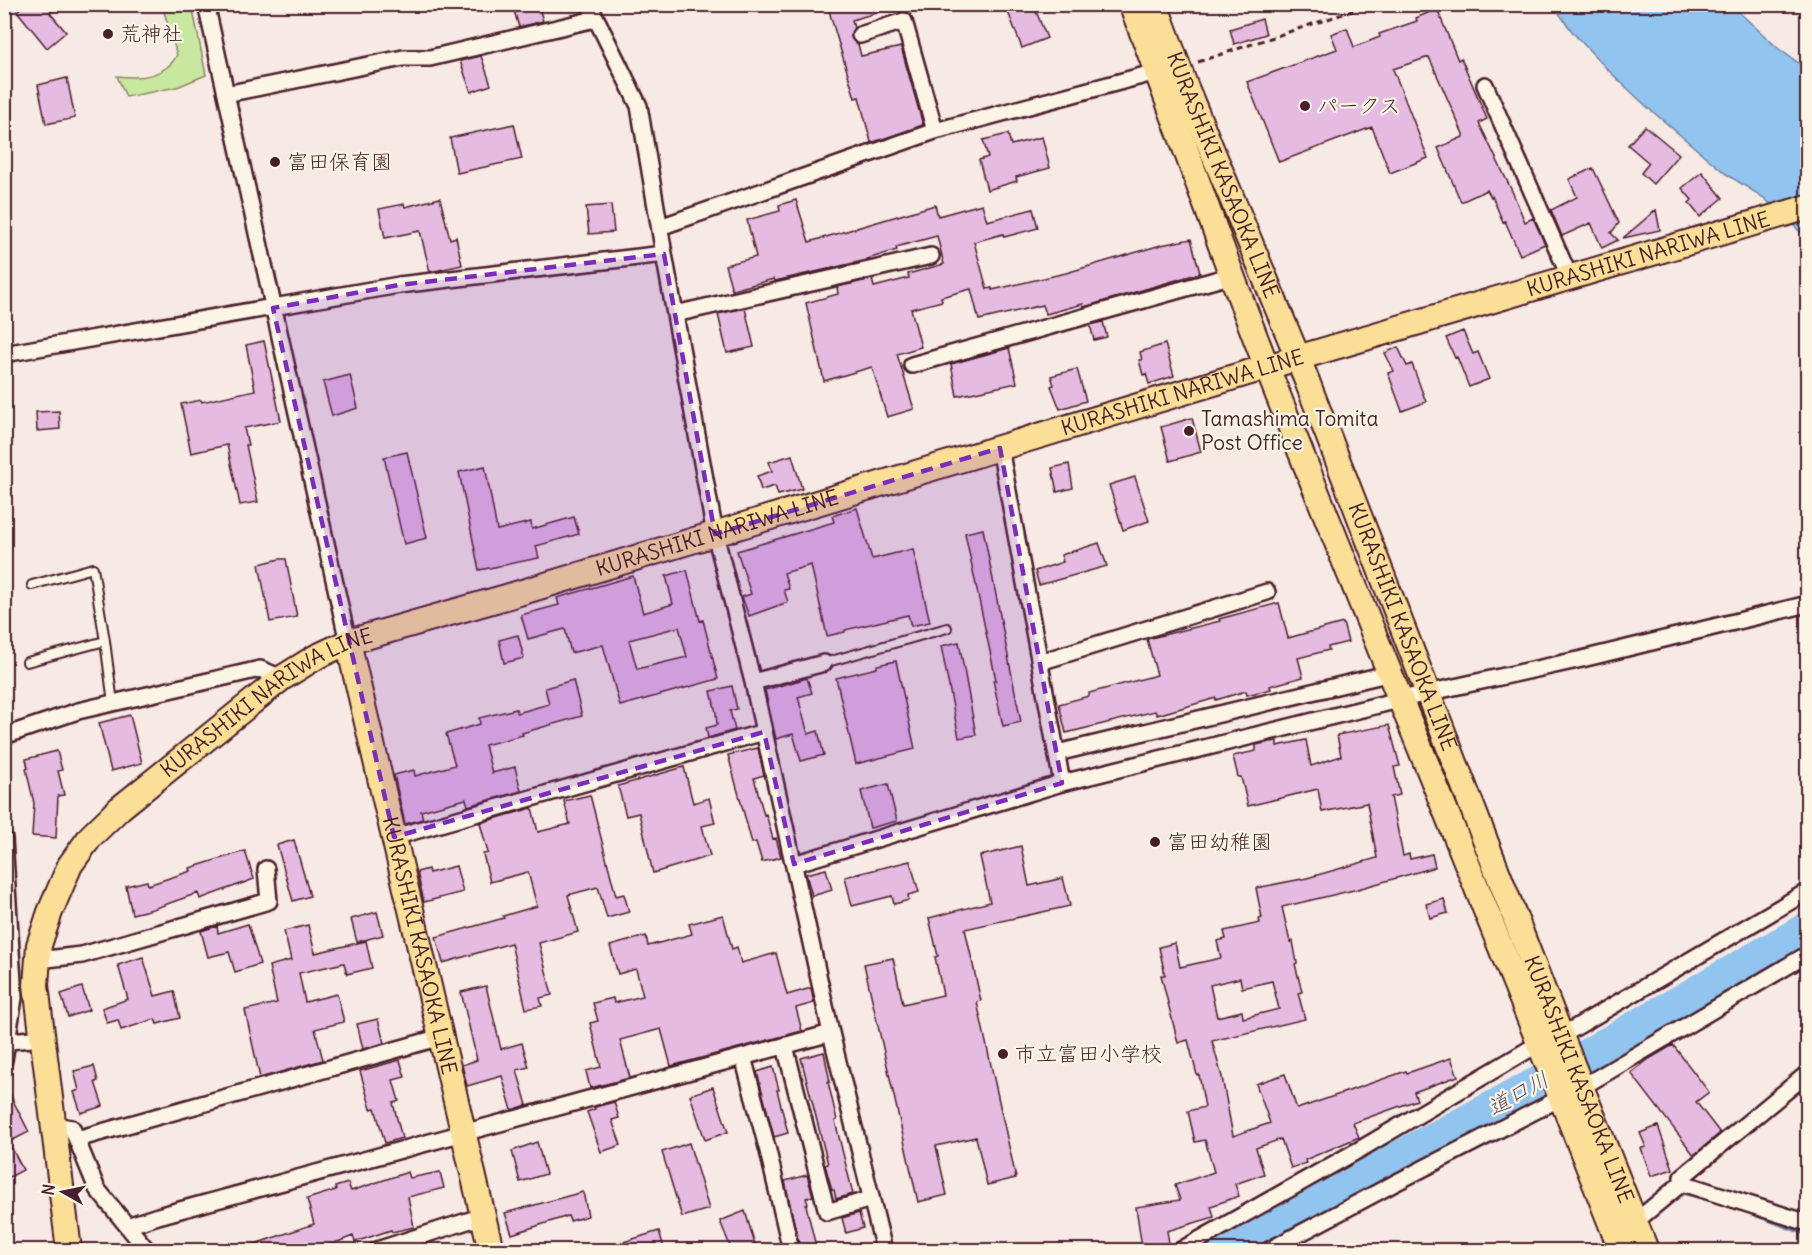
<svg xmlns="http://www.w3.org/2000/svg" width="1812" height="1255" font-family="Delius,'Klee One',sans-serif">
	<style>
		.green { fill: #c9e89f; stroke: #8a8465; stroke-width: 1.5 }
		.water { fill: #91c4ee; stroke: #7582a0; stroke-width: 1.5 }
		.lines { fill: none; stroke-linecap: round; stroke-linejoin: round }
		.stream { stroke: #7582a0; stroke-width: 5 }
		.river { stroke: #91c4ee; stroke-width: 33 }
		.building { fill: #e5bbe2; stroke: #4a1f2b; stroke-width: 1.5; fill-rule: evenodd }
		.service-casing { stroke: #4a1f2b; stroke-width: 12 }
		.minor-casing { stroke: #4a1f2b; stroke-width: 20 }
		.primary-casing { stroke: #4a1f2b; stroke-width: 28 }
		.path { stroke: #4a1f2b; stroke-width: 3; stroke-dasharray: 6 4.5; stroke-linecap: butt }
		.service { stroke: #fcf5e5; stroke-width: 8 }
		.minor { stroke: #fcf5e5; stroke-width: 15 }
		.primary { stroke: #fbdf96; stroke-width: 24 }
		.marked { fill: #7b2cbf; fill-opacity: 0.2; stroke: #7b2cbf; stroke-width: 4.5; stroke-dasharray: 12 8; stroke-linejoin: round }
		.poi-dot { fill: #4a1f2b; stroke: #fcf5e5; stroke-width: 2 }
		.labels { text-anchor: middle; stroke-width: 4.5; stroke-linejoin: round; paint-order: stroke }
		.poi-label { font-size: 21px; fill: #4a1f2b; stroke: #fcf5e5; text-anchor: start }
		.street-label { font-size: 21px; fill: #4a1f2b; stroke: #fcf5e5 }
		.water-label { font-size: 22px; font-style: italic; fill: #5f5166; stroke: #fcf5e5 }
	</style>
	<rect width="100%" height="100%" fill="#f7e9e4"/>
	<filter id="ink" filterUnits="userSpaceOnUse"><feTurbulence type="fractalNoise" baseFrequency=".0167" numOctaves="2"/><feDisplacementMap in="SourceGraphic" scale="12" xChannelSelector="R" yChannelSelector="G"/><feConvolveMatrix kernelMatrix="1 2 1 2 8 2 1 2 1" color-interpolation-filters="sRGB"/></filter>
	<g filter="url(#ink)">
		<path class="green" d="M162 5H192L206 75 177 87 126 97 117 76C139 79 166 77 177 55Z"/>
		<path class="water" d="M1553 5H1731L1779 49 1807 69V238L1764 198 1726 174 1646 106 1608 70 1574 34Z"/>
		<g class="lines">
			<path class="stream" d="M614 38 627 64
				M1678 1191 1709 1199
				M1738 1208 1808 1234"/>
			<path class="river" d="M1225 1250 1536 1084 1808 928"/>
		</g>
		<path class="building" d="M25 4H60L50 13 66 32 47 48 17 11Z
			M512 4H538L543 21 519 27Z
			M827 4H888L889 9 852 20 854 28 851 37 858 44 861 56 901 47 923 125 868 144 871 142 859 97 855 98Z
			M1005 4H1033L1047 38 1022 48Z
			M1437 9 1458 60 1461 58 1487 119 1479 123 1512 191 1525 222 1533 218 1545 244 1520 255 1505 221 1503 222 1492 196 1491 197 1487 190 1461 202 1438 148 1463 137V134L1429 57 1393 69 1428 158 1390 173 1372 127 1279 162 1247 82 1337 49 1331 34 1347 28 1354 47 1380 37 1379 34 1417 21 1416 18Z
			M1262 19 1266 34 1234 44 1230 29Z
			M481 56 491 85 471 92 460 61Z
			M67 78 75 118 46 124 38 85Z
			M514 124 522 159 457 173 450 138Z
			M1645 126 1679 154 1653 184 1641 173 1649 163 1628 145Z
			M1008 134 1011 145 1042 137 1050 168 1016 177 1017 181 987 190 979 160 988 157 983 140Z
			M1593 168 1619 223 1611 233 1618 240 1602 248 1591 223 1562 236 1551 210 1577 197 1569 179Z
			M1702 172 1723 198 1700 217 1689 203 1692 200 1682 188Z
			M440 198 450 239 456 237 462 265 430 272 420 231 385 238 379 209 404 204 405 207Z
			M796 200 809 242 935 205 938 216 982 204 987 221 1033 209 1038 228 1004 237 1003 234 974 242 987 289 992 288V290L1066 273 1161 245 1191 239 1200 273 1084 307 1083 304 1046 314 1043 305 979 320 971 289 941 297 942 301 911 309 921 347 897 354 914 409 887 417 872 367 824 381 806 303 838 294 837 287 872 279 874 287 909 278 908 274 944 264 937 236 896 247 897 250 867 259V260L775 281 774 279 732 290 725 265 756 257 747 220 780 211 779 205Z
			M611 205 614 232 589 234 586 207Z
			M1656 210 1660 230 1623 238Z
			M745 308 754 347 727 353 718 314Z
			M1103 322 1107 337 1094 340 1090 325Z
			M1463 331 1473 354 1478 352 1489 379 1469 387 1457 357 1455 358 1446 338Z
			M264 341 281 421 244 428 248 445H246L258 502 240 505 227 445 191 453 181 404 201 400 202 402 255 390 246 345Z
			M1165 344 1174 376 1149 384 1146 374 1143 375 1139 360H1142L1140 352Z
			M1398 347 1407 366 1412 364 1426 402 1402 411 1388 373 1394 371 1385 353Z
			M1009 348 1017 383 957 396 951 364Z
			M1077 369 1086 401 1060 409 1051 386 1054 385 1051 376Z
			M350 375 358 408 332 416 323 382Z
			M59 411 60 429 37 431 36 412Z
			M1192 418 1201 452 1170 461 1161 427Z
			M407 452 427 538 404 544 384 457Z
			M792 455 802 489 778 495 775 486 761 490 757 476 772 471 769 462Z
			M1069 464 1073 488 1057 492 1052 468Z
			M485 466 497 530 531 522 532 529 574 517 579 534 536 546 539 558 479 570 459 472Z
			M1135 477 1149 521 1123 530 1109 485Z
			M857 508 872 559 913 549 930 622 911 626 908 615 845 630V632L827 636 811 565 784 573 789 589 784 590 788 602 749 616 742 597 751 594 737 551 834 522 832 516Z
			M983 529 1021 722 1003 726 993 680H996L965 533Z
			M1099 543 1107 566 1039 585 1035 571 1063 562 1061 555Z
			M280 559H286L297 617 270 622 259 564Z
			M687 570 700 621 703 620 718 679 620 706 603 645 571 653 565 629 528 639 521 615 559 605 557 598 633 576 643 613 673 604 666 576ZM679 627 687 657 637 669 629 640Z
			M1279 603 1288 638 1343 623 1348 642 1328 647 1329 650 1298 658 1303 677 1270 686 1271 689 1247 695 1246 691 1216 700V698L1157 715 1155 711 1066 733 1059 704 1089 696V693L1157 675 1147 639 1220 621 1219 619Z
			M518 635 524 658 504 663 499 640Z
			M959 642 976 735 959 738 941 646Z
			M896 661 915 749 856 764 836 678 877 668V665Z
			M807 678 812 693 798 697 808 734 818 731 824 755 801 761 793 734 776 739 765 690Z
			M573 680 582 716 522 733 523 735 485 745 492 773 515 767 521 791 468 806 466 799 421 811 423 819 405 824 394 775 414 770 415 776 455 765 446 734 480 724 479 718 516 709 517 713 549 704 545 688Z
			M732 686 737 709 730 711 735 730 708 738 706 728 717 725 716 713 711 691Z
			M130 715 142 763 111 771 99 723Z
			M1389 725 1400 766 1394 767 1400 795 1391 797 1403 856 1409 854 1410 859 1432 854 1435 867 1358 889 1282 907 1290 942 1293 941 1297 963 1295 964 1302 992 1298 993 1305 1019 1212 1041 1222 1077 1233 1136 1270 1123 1256 1084 1285 1074 1297 1109 1406 1071 1407 1073 1451 1058 1458 1076 1414 1092 1417 1100 1353 1123 1359 1137 1305 1160 1306 1163 1291 1168 1281 1139 1256 1148 1264 1174 1235 1184 1239 1196 1211 1206 1214 1217 1167 1231 1169 1243 1142 1247 1136 1207 1180 1200 1175 1185 1214 1172 1205 1140 1195 1142 1188 1111 1205 1107 1199 1075H1197L1188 1040 1178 1043 1161 975H1165L1159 947 1175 943 1180 967 1221 958 1217 941 1226 939 1224 931 1260 923 1259 919 1262 918 1256 888 1307 878 1377 858 1367 803 1322 812 1318 789 1248 806 1241 777H1238L1233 756 1256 751V745L1270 742 1277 741V746L1306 740 1311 766 1341 756 1337 735ZM1240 978 1242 988 1272 981 1279 1009 1243 1018 1242 1011 1217 1017 1210 985Z
			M758 748 764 775 754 778 764 815 766 814 773 839 776 838 781 857 762 862 756 842 752 843 728 755Z
			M57 751 62 770 58 771 64 795 58 796 56 838 32 836 34 803 26 769 28 768 26 759Z
			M684 767 693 803 709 798 715 823 702 826 710 856 653 873 639 813 626 816 618 786Z
			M888 784 897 821 870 828 861 791Z
			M590 795 616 896 624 894 629 912 607 918 598 887 568 895 578 932 539 943 552 995 540 998 542 1006 526 1009 511 943 443 963 436 937 504 918 503 916 537 906 528 872 490 882 483 854 488 853 480 823 532 808 538 832 570 824 564 801Z
			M294 840 310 896 293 901 277 845Z
			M1021 846 1029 886 1063 878 1070 906 965 929 981 1001 977 1002 1016 1178 987 1185 976 1137 936 1146 947 1195 918 1202 864 964 893 958 903 1004 943 995 935 957 938 956 929 918 990 902 980 856Z
			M245 851 254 879 200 899 198 893 153 909 132 914 126 886 147 881 148 885 191 871 190 868Z
			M910 861 919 892 908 895 909 900 894 904 892 896 852 906 845 877Z
			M456 866 463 892 424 902 417 872 428 869 429 873Z
			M826 869 832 890 812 896 806 874Z
			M1444 899 1448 913 1430 918 1426 904Z
			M377 912 383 935 357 942 351 919Z
			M723 915 732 949 737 947 741 963 776 953 787 995 811 988 814 1003 796 1008 802 1031 671 1066 661 1029 620 1040 630 1078 590 1088 586 1071 601 1067 590 1023 598 1021 593 1003 613 998 614 1003 643 996 636 969 618 974 610 946 646 936 648 946 692 934 689 924Z
			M248 924 260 964 235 972 229 952 208 957 201 931 217 926 218 933Z
			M308 925 315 953 366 941 372 968 347 974 344 963 299 973 305 1002 337 994 344 1022 315 1029 323 1060 260 1078 245 1010 277 1003 269 966 291 960 284 931Z
			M143 957 155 996 174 991 180 1018 157 1024 155 1019 121 1030 118 1020 107 1023 102 1008 128 999 118 965Z
			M486 986 501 1049 522 1043 529 1067 517 1070 527 1105 512 1110 502 1076 467 1086 462 1065 477 1060 461 992Z
			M82 987 89 1010 68 1017 61 994Z
			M378 1019 384 1043 363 1049 357 1024Z
			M1673 1045 1709 1092 1696 1102 1720 1133 1694 1155 1631 1073 1649 1059Z
			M824 1052 830 1082H828L837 1120 835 1121 853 1194 836 1199 834 1190H832L825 1165 828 1164 801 1058Z
			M400 1060 405 1077 393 1080 399 1101 393 1103 402 1138 385 1143 375 1108 371 1109 360 1071Z
			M94 1066 98 1081 95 1082 103 1106 81 1113 74 1092 79 1090 74 1071Z
			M773 1067 779 1090H777L788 1133 774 1137 757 1072Z
			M4 1083 29 1132 13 1140 4 1123Z
			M713 1087 728 1132 705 1140 690 1095Z
			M614 1102 619 1118 612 1120 621 1145 601 1152 587 1112 595 1109V1107Z
			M1658 1126 1673 1169 1651 1176 1641 1148 1646 1147 1640 1133Z
			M4 1133 23 1170 4 1180Z
			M537 1142 546 1174 520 1182 512 1151Z
			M689 1143 709 1209 682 1217 662 1152Z
			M408 1172 410 1178 440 1172 444 1188 408 1197 414 1227 392 1232 391 1230 355 1242 353 1236 314 1251H243V1248L314 1224 307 1199 336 1190 335 1187 348 1183 351 1191Z
			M807 1175 813 1196 806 1198 808 1204 806 1205 817 1251H800L785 1181Z
			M583 1192 588 1216 570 1221 568 1216 512 1234 505 1213Z
			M745 1211 757 1251H732L720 1221Z
			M859 1213 863 1228 846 1233 842 1218Z
			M659 1231 665 1251H608L607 1247Z"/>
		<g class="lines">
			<defs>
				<path id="service" d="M32 585 93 568 105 641
					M27 662 105 641 113 703
					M824 663 947 628"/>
				<path id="minor" d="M206 4 348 642
					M589 4 639 106 664 254 715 534 753 682 831 1033 884 1250
					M860 35 904 21 935 131
					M1485 85 1570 278
					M226 94 403 58H430L595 19
					M660 227 935 131 1164 70
					M675 314 931 256
					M4 354 399 285 664 254
					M912 365 1233 275
					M1000 448 1062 783
					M1040 662 1267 592
					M753 682 824 663
					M4 736 78 711 260 669 282 678
					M1057 753 1391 673
					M394 837 764 732
					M4 839 14 998 4 1060
					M794 864 1062 783 1427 693 1582 659 1808 604
					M38 960 82 955 269 901 266 869
					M9 1041 43 1038
					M785 1046 827 1212 871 1199
					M743 1057 768 1151 791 1250
					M54 1125 72 1128 97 1189 147 1250
					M77 1139 441 1037
					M1682 1183 1808 1223
					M1635 1222 1682 1183V1177L1808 1073
					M127 1226 158 1216 831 1033
					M377 1250 483 1216
					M1181 1250 1364 1147 1538 1044 1561 1036 1808 891
					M1269 1250 1395 1183 1582 1087 1808 954"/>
				<g id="primary">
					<path d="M1131 4C1179 126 1220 249 1268 370 1384 664 1507 956 1621 1250"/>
					<path id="s1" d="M1155 4 1185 85 1298 358 1561 1036 1646 1250"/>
					<path id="s2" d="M348 642 491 1250"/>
					<path id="s3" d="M69 1250 36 985 39 945 50 912 70 865 91 836 120 808 282 678 316 657 348 642 506 597 1267 367 1808 207"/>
				</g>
			</defs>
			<use href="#service" class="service-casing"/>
			<use href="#minor" class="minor-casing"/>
			<use href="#primary" class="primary-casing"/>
			<path class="path" d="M1198 62 1373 4"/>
			<use href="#service" class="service"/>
			<use href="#minor" class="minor"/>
			<use href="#primary" class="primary"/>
		</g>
	</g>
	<path class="marked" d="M664 254 715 534 1000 448 1062 783 794 864 764 732 394 837 273 308 399 285Z"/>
	<g class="poi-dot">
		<circle cx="108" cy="34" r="6"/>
		<circle cx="1305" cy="106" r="6"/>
		<circle cx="275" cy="162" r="6"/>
		<circle cx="1189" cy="431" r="6"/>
		<circle cx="1155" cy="842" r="6"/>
		<circle cx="1003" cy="1054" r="6"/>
	</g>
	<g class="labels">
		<g class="poi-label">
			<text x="120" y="41">荒神社</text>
			<text x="1317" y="113">パークス</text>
			<text x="287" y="169">富田保育園</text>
			<text x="1201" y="426">Tamashima Tomita<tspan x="1201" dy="24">Post Office</tspan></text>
			<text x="1167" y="849">富田幼稚園</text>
			<text x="1015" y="1061">市立富田小学校</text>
		</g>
		<g class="street-label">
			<text dy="7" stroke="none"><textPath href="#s1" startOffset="184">KURASHIKI KASAOKA LINE</textPath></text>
			<text dy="7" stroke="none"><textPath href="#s3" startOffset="2109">KURASHIKI NARIWA LINE</textPath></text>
			<text dy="7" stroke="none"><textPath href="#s3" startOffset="1623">KURASHIKI NARIWA LINE</textPath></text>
			<text dy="7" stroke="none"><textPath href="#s3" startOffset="1137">KURASHIKI NARIWA LINE</textPath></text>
			<text dy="7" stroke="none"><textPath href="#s1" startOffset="670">KURASHIKI KASAOKA LINE</textPath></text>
			<text dy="7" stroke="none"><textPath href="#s3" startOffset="651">KURASHIKI NARIWA LINE</textPath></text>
			<text dy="7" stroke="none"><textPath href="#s2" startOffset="312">KURASHIKI KASAOKA LINE</textPath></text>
			<text dy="7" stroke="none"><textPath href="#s1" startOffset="1156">KURASHIKI KASAOKA LINE</textPath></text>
		</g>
		<g class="water-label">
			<text transform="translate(1518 1093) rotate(-29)" y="8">道口川</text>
		</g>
	</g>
	<rect width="1812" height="1255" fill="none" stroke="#fcf5e5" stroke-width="24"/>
	<rect x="12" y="12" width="1788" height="1231" fill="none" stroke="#4a1f2b" stroke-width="2" filter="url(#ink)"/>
	<g transform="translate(63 1192) rotate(279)" stroke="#fcf5e5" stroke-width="4.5" paint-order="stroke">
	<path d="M0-4.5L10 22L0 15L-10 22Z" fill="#4a1f2b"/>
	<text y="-9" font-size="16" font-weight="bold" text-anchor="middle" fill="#4a1f2b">N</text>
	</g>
</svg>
